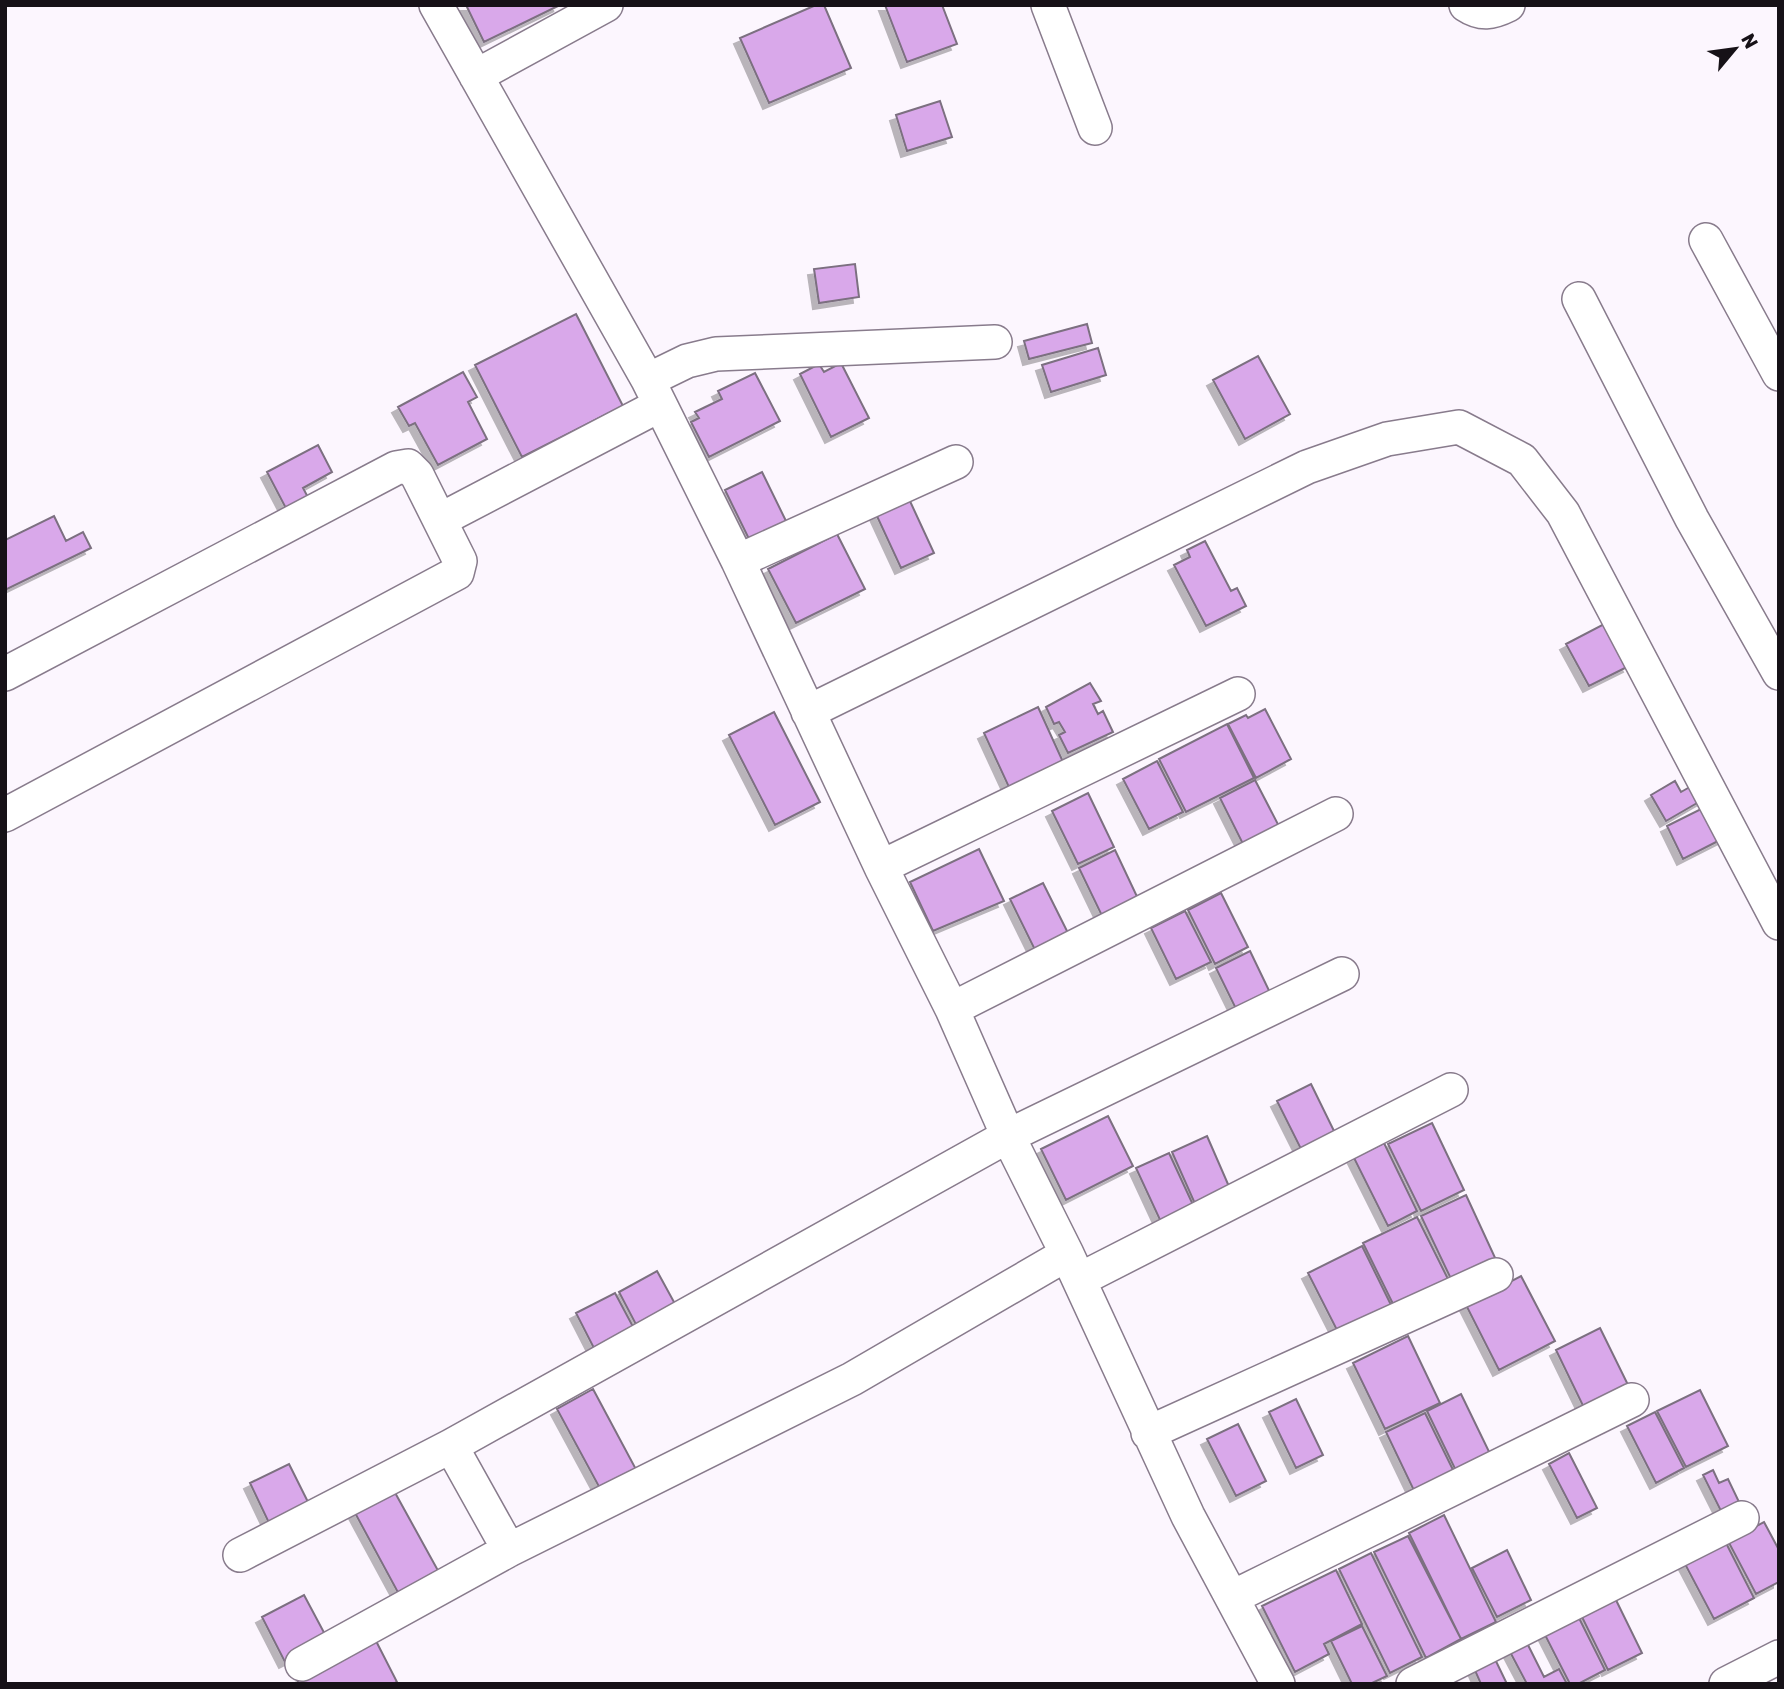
<svg xmlns="http://www.w3.org/2000/svg" width="1784" height="1689" font-family="Rubik,sans-serif">
	<style>
		.building { fill: #d9a8ea; stroke: #7c6f80; stroke-width: 2; filter: url(#shadow) }
		.lines { fill: none; stroke-linecap: round; stroke-linejoin: round }
		.minor-casing { stroke: #887b8c; stroke-width: 36 }
		.minor { stroke: #fff; stroke-width: 33 }
	</style>
	<defs>
		<filter id="shadow"><feDropShadow dx="-6" dy="6" stdDeviation="0" flood-color="#0004"/></filter>
	</defs>
	<rect width="100%" height="100%" fill="#fcf6fe"/>
	<path class="building" d="M466 5H560L484 42Z
		M816 5H824L851 68 769 103 740 38Z
		M885 5H942L957 44 907 62Z
		M940 101 952 137 907 151 896 115Z
		M855 264 859 297 819 303 814 269Z
		M576 314 623 406 522 457 475 365Z
		M1087 324 1092 343 1029 359 1024 341Z
		M1098 348 1106 375 1051 392 1042 365Z
		M1258 356 1290 414 1245 439 1213 380Z
		M841 363 869 418 831 437 800 374 819 364 824 372Z
		M463 372 477 397 468 402 487 439 438 465 415 423 409 426 398 407Z
		M755 373 780 421 709 457 691 422 699 418 695 412 722 399 718 391Z
		M318 445 332 472 303 488 311 503 289 514 267 472Z
		M762 472 787 523 750 541 725 490Z
		M909 499 934 553 901 568 876 514Z
		M54 516 66 541 83 532 91 548 5 590V540Z
		M837 534 865 589 796 623 768 569Z
		M1205 541 1231 591 1237 588 1246 606 1206 626 1174 565 1190 557 1187 550Z
		M1606 623 1629 666 1589 686 1566 644Z
		M1090 683 1101 701 1093 704 1098 714 1103 711 1113 732 1068 753 1059 735 1065 732 1059 722 1054 724 1046 707Z
		M1038 707 1068 773 1014 798 984 733Z
		M1265 709 1291 759 1256 778 1228 724 1246 715 1248 718Z
		M774 712 820 802 775 825 729 735Z
		M1227 724 1254 778 1186 812 1159 759Z
		M1157 761 1183 812 1149 829 1123 779Z
		M1255 780 1283 834 1247 852 1220 798Z
		M1675 781 1681 792 1695 784 1704 799 1666 821 1651 795Z
		M1088 793 1114 847 1078 864 1052 811Z
		M1707 806 1724 838 1683 859 1667 826Z
		M979 849 1004 901 933 931 910 882Z
		M1115 850 1141 905 1105 922 1079 868Z
		M1043 883 1071 939 1037 954 1010 899Z
		M1221 893 1248 947 1215 964 1188 910Z
		M1185 911 1211 962 1176 979 1151 928Z
		M1250 951 1275 1003 1241 1019 1216 968Z
		M1311 1084 1336 1135 1302 1151 1277 1101Z
		M1108 1116 1133 1166 1066 1200 1041 1149Z
		M1432 1123 1464 1190 1421 1211 1388 1144Z
		M1207 1136 1231 1191 1196 1206 1172 1152Z
		M1384 1143 1417 1211 1388 1226 1354 1158Z
		M1169 1153 1194 1207 1161 1222 1136 1168Z
		M1466 1195 1497 1262 1453 1283 1421 1216Z
		M1417 1217 1449 1281 1395 1308 1363 1243Z
		M1362 1246 1394 1311 1341 1338 1308 1273Z
		M657 1271 680 1313 641 1334 619 1292Z
		M1521 1276 1555 1341 1499 1370 1466 1305Z
		M615 1293 638 1336 598 1356 576 1313Z
		M1600 1328 1633 1395 1588 1416 1556 1350Z
		M1408 1336 1440 1403 1385 1429 1353 1363Z
		M593 1389 639 1475 603 1494 557 1409Z
		M1700 1390 1728 1446 1686 1467 1657 1411Z
		M1461 1394 1495 1464 1461 1481 1427 1411Z
		M1296 1399 1323 1455 1296 1468 1269 1412Z
		M1655 1412 1684 1468 1656 1483 1627 1426Z
		M1425 1413 1459 1482 1419 1501 1386 1432Z
		M1238 1424 1266 1481 1236 1496 1207 1439Z
		M1569 1453 1597 1508 1577 1518 1549 1464Z
		M289 1464 311 1508 271 1527 250 1483Z
		M1713 1470 1719 1483 1728 1479 1740 1504 1722 1513 1703 1475Z
		M393 1489 441 1576 401 1598 354 1511Z
		M1444 1515 1496 1622 1461 1639 1409 1533Z
		M1764 1522 1779 1550V1582L1756 1594 1728 1541Z
		M1408 1536 1461 1639 1426 1658 1374 1552Z
		M1726 1543 1754 1598 1714 1619 1685 1564Z
		M1507 1550 1531 1600 1497 1617 1472 1568Z
		M1371 1553 1422 1657 1390 1673 1339 1569Z
		M1336 1570 1362 1624 1324 1644 1329 1654 1295 1672 1262 1606Z
		M304 1595 328 1640 285 1662 262 1617Z
		M1615 1598 1642 1653 1608 1670 1581 1615Z
		M1578 1616 1605 1670 1578 1684H1570L1544 1633Z
		M1362 1626 1387 1676 1370 1684H1352L1331 1641Z
		M375 1639 397 1682 393 1684H299L297 1679Z
		M1526 1641 1544 1677 1559 1669 1567 1684H1527L1509 1650Z
		M1493 1655 1507 1684H1481L1473 1666Z"/>
	<g class="lines">
		<defs>
			<path id="minor" d="M436 5 648 380 738 561 881 867 952 1009 1008 1136 1067 1254 1188 1516 1278 1684
				M1048 5 1095 128
				M1466 5C1481 15 1492 13 1508 5
				M476 76 606 5
				M1706 240 1779 374
				M1579 299 1692 519 1779 673
				M648 380 687 361 716 354 995 342
				M440 520 660 405
				M738 561 956 462
				M5 674 396 468 408 466 417 475 460 561 457 573 5 815
				M808 712 1307 467 1387 439 1459 427 1522 460 1563 513 1779 923
				M881 867 1238 694
				M952 1009 1336 814
				M1079 1280 1451 1090
				M1148 1433 1496 1275
				M451 1446 509 1550
				M240 1555 451 1446 1008 1136 1342 974
				M1233 1597 1632 1400
				M302 1664 509 1550 852 1379 1067 1254
				M1413 1684 1742 1518
				M1726 1684 1779 1657"/>
		</defs>
		<use href="#minor" class="minor-casing"/>
		<use href="#minor" class="minor"/>
	</g>
	<rect width="1784" height="1689" fill="none" stroke="#161117" stroke-width="14"/>
	<g transform="translate(1735 49) rotate(61)" stroke="#fcf6fe" stroke-width="5" paint-order="stroke">
	<path d="M0-5L12 26L0 18L-12 26Z" fill="#161117"/>
	<text y="-10" font-size="19" font-weight="bold" text-anchor="middle" fill="#161117">N</text>
	</g>
</svg>
